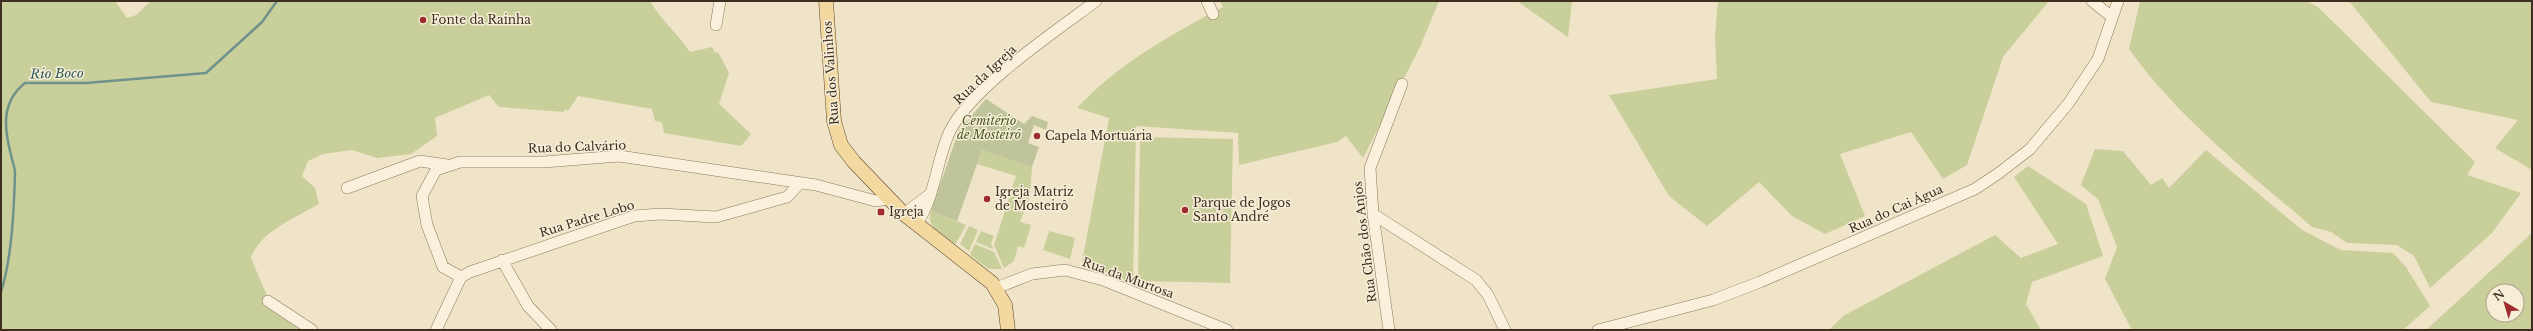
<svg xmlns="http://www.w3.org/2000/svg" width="2533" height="331" font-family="'Libre Baskerville',serif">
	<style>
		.green { fill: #c9cf9b; fill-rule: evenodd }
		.cemetery { fill: #bfc49a }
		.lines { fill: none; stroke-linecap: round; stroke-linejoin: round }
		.stream { stroke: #6f938a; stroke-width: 2.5 }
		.minor-casing { stroke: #8d765c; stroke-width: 12 }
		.major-casing { stroke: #5b4430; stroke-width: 15 }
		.minor { stroke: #faf1dc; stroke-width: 11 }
		.major { stroke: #f3d9a0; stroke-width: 14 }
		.poi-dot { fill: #9e2a2b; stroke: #f7eed8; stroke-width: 1.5 }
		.labels { text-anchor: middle; stroke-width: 3; stroke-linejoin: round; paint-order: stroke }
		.poi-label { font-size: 12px; fill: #3d2e20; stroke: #f7eed8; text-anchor: start }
		.street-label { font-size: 12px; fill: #3d2e20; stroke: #f7eed8 }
		.park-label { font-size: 12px; font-style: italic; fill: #4d5a26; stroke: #f7eed8 }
		.water-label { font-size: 13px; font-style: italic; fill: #2f5d5a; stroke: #f7eed8 }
	</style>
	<rect width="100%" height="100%" fill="#f0e4c8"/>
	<path class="green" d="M1 1H115L127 18 136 15 151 1H650C661 20 678 34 690 52L712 47 715 53 718 52 729 73 719 104 751 134 741 146 664 133 662 122 655 121 652 109 578 96 568 111 565 109 564 112 499 107 489 95 435 118 437 136 411 154 377 158 352 150 323 154 308 161 302 176 315 188 319 204C297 217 259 232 251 258L268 298 263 305 301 330H1Z
		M1220 1H1439L1420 47 1363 158 1346 136 1337 142 1239 165 1238 133 1136 126 1133 284 1082 262 1109 118 1077 108C1118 64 1170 35 1223 7Z
		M1517 1H1572L1568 37Z
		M1718 1H2049L2003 57 1967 165 1943 179 1911 132 1840 154 1865 216 1825 234 1792 216 1759 182 1707 226 1669 196 1609 95 1717 79 1715 35Z
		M2140 1H2306L2318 7 2475 162 2467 175 2521 193 2492 233 2430 288 2414 256 2397 245 2347 243 2331 232 2312 227C2247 171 2180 120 2129 49Z
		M2349 1H2532V170L2495 148 2518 120 2431 102Z
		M1140 137 1233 139 1230 283 1138 281Z
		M2095 149 2123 151 2151 185 2162 178 2169 188 2206 150 2302 230 2341 250 2393 253 2406 267 2430 306 2403 330H2132L2105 279 2117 247 2098 199 2081 185Z
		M982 150 1032 167 1030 195 1020 222 1031 225 1024 248 1018 246 1014 261 1004 268 994 245 1016 176 977 164Z
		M2028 166 2086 204 2103 256 2032 282 2026 304 2041 330H1829L1843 316 1995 235 2021 258 2058 244 2014 177Z
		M931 211 966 225 955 245C944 236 925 228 931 211Z
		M969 226 978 230 969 251 960 244Z
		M981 231 994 236 991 243 993 249 976 242Z
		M1049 231 1075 238 1070 259 1043 250Z
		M2532 233V330H2426ZM2493 291H2517V315H2493Z
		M975 244 994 252 1002 269H989L970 255Z"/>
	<path class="cemetery" d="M986 99 1024 124 1032 116 1048 122 1046 130 1034 125 1028 143 1039 147 1032 167 982 150 957 221 931 211 959 130Z"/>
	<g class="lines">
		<path class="stream" d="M1 292C12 257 14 210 15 173 15 167 12 161 11 155 4 128 1 102 25 83H86L206 73 262 22 277 1"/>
		<defs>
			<path id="minor" d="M1207 1 1213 14
				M2092 1 2112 17
				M716 25 720 1
				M347 188 420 161 447 165
				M904 214 929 195
				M1373 214 1476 280 1488 295 1505 330
				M916 224C935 199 936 162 949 133 969 89 1056 31 1096 1
				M502 260 528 306 551 330
				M461 277 443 267 427 225 422 196 436 170 460 162H544L619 156 816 185 876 201 888 199
				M996 288 1032 274 1065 270 1103 280 1227 330
				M268 301 312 330
				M436 330 461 277 470 272 634 216 661 214 716 217 787 197 800 183
				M1389 330 1373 214 1370 168 1402 84
				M1598 330 1713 300 1760 282 1975 189 1999 173 2030 149 2068 104 2098 59 2118 1"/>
			<path id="major" d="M826 1 834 121 841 145 854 162 904 214 992 283 1005 305 1008 330"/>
		</defs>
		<use href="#minor" class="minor-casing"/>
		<use href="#major" class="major-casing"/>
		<use href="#minor" class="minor"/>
		<use href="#major" class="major"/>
	</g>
	<g class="poi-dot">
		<circle cx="423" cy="20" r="4"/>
		<circle cx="1037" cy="136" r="4"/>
		<circle cx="987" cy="199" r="4"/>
		<circle cx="1185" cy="210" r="4"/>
		<rect x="877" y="208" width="8" height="8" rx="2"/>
	</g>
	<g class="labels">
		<g class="poi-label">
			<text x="431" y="24">Fonte da Rainha</text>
			<text x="1045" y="140">Capela Mortuária</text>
			<text x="995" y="196">Igreja Matriz<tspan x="995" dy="14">de Mosteirô</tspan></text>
			<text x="1193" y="207">Parque de Jogos<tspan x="1193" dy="14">Santo André</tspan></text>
			<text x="889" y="216">Igreja</text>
		</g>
		<g class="street-label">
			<text transform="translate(831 73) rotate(-94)" y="4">Rua dos Valinhos</text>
			<text transform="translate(985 75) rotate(-43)" y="4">Rua da Igreja</text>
			<text transform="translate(577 147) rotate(-2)" y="4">Rua do Calvário</text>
			<text transform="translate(1896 209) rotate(-24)" y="4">Rua do Cai Água</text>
			<text transform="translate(587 219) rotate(-17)" y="4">Rua Padre Lobo</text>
			<text transform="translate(1365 242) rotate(-97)" y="4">Rua Chão dos Anjos</text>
			<text transform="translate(1128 278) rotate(20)" y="4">Rua da Murtosa</text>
		</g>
		<g class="park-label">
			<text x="989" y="125">Cemitério<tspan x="989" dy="14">de Mosteirô</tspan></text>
		</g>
		<g class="water-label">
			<text transform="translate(57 73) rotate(-1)" y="5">Rio Boco</text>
		</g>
	</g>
	<rect width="2533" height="331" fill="none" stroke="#3d2e20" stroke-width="4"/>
	<g transform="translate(2505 303) rotate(322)"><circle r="19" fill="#f7eed8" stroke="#ada18e"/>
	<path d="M0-3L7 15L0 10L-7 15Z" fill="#9e2a2b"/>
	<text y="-6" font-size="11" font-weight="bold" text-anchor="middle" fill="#3d2e20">N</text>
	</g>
</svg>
